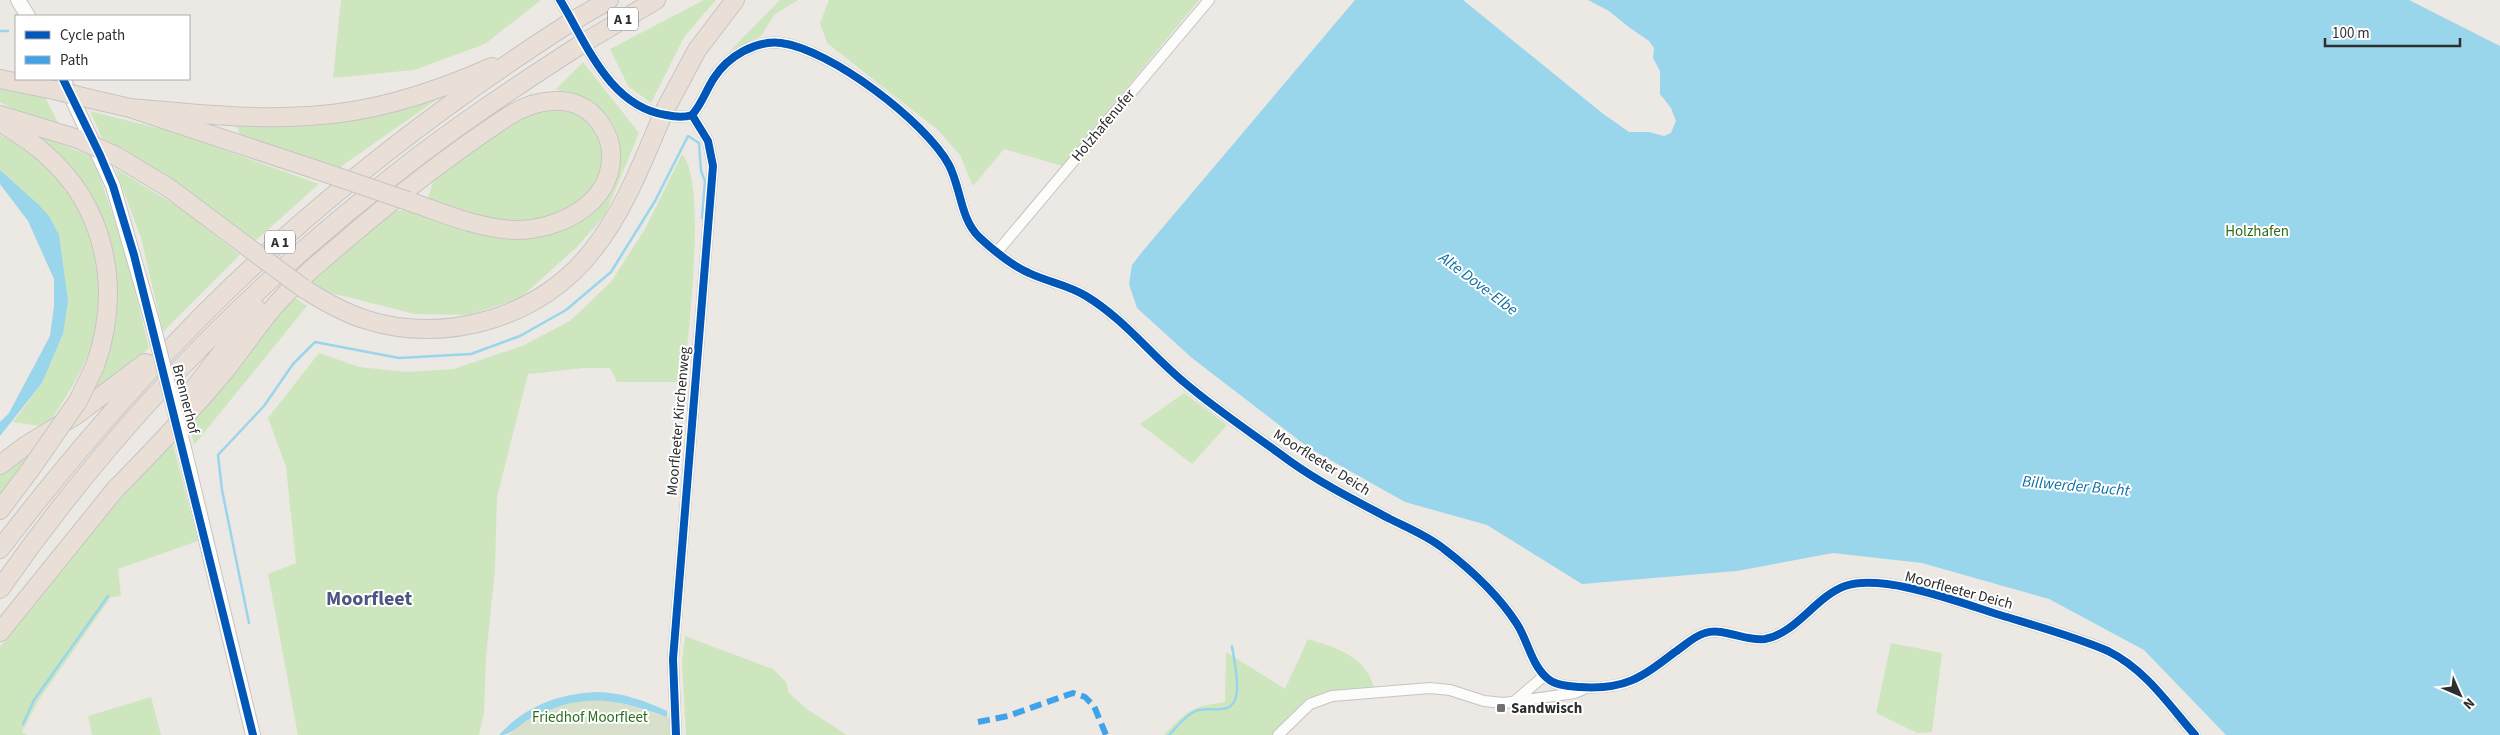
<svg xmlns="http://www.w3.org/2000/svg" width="2500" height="735" font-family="'Source Sans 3',sans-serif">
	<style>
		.green { fill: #cee6be }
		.cemetery { fill: #d8e0cc }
		.water { fill: #99d6ec }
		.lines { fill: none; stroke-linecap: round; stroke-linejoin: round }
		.stream { stroke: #99d6ec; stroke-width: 2.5 }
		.street-casing { stroke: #c5c4c5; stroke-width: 12 }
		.secondary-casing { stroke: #c5c4c5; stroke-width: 16 }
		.highway-casing { stroke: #c6c5c4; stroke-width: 20 }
		.street { stroke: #fcfcfb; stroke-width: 10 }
		.secondary { stroke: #fcfcfb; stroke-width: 14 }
		.highway { stroke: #eadfd6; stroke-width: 18 }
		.secondary-bridge-casing { stroke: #c5c4c5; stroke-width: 16; stroke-linecap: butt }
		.highway-bridge-casing { stroke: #c6c5c4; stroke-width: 20; stroke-linecap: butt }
		.secondary-bridge { stroke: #fcfcfb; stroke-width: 14 }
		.highway-bridge { stroke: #eadfd6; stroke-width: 18 }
		.quiet { stroke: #3ea3eb; stroke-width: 6; stroke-dasharray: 12 6; stroke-linecap: butt }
		.cycleway-casing { stroke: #fff; stroke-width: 11 }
		.cycleway { stroke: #0057b8; stroke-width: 8 }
		.poi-dot { fill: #706f6e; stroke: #fff; stroke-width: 2 }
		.labels { text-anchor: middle; stroke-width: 4; stroke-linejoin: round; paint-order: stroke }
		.shield { fill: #fff; stroke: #6d6d6d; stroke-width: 1 }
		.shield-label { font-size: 14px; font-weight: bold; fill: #2e2e2e }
		.street-label { font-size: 15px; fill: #2e2e2e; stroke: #fff }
		.park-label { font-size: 15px; fill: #2c6e1b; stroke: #fff }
		.poi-label { font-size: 15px; font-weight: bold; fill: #2e2e2e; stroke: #fff; text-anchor: start }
		.water-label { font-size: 16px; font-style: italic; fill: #0d6fa3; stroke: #fff }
		.district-label { font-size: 20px; font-weight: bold; fill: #4d5680; stroke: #fff }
	</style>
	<rect width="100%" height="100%" fill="#ece8e4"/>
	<path class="green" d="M341 0H541L485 44 414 70 333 78Z
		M704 0H716L684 37 651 103 628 86 610 49Z
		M780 0H798L774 15 761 36 730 51Z
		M829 0H1199L1062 166 1004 149 973 186 960 155 938 130 827 43 820 23Z
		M583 62 639 133 605 215 576 248 519 299 468 315 415 314 331 293 309 281 388 211 416 210 478 235 520 237 563 228 619 164C618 155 620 145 618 136 610 107 581 98 556 89Z
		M0 89 45 97 58 123 13 109 0 102Z
		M432 96 439 98 339 168 241 137 236 125 349 121Z
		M536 109H572L590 118 606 144 602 175 589 196 573 209 524 224 479 217 428 198 433 182 431 177 494 131Z
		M90 111 177 133 319 184 255 241 129 152 102 138Z
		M0 135C59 163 96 223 100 287 101 295 103 305 101 314 93 356 70 391 47 427L13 422 42 383 63 334 49 216 0 170Z
		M37 135 93 157 125 251 149 348 94 395 88 398 104 369 116 322V289L105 234 37 139Z
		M682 154C708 182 687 339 684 382H617L610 368H584L528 374 497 497 495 569 486 657 484 713 479 735H298L268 574 296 563 286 467 268 418 319 353 359 367 407 372 454 369 522 346 570 321 611 282 645 229Z
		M115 168 183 210 240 255 163 332 141 238Z
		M290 294 307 306 194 445 189 420Z
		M1184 393 1227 425 1192 464 1140 424Z
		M171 436 198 541 118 569 121 596 111 597 38 701 22 732 27 735H0V647L27 608Z
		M33 450 0 497V473Z
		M685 636 773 669 786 682 789 693 808 710 847 735H686L682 662Z
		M1308 639C1337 648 1366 656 1374 688L1332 692 1307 698 1272 735H1164C1188 710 1191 707 1225 702L1226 652 1285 689Z
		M1891 643 1942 653 1932 732 1917 733 1876 713Z
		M151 697 161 735H92L88 716Z"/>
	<path class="cemetery" d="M588 700H611L667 717 670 719V735H509C531 714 558 704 588 700Z"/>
	<path class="water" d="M1355 0H1463L1602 113 1629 132H1649L1664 136 1671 133 1676 121 1671 108 1660 94V71L1653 58 1654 48 1649 41 1630 28 1609 11 1588 0H2409L2500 46V735H2226L2144 650 2049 599 1922 563 1833 553 1737 571 1582 584 1487 525 1405 502 1309 448 1192 358 1137 308 1129 284 1132 265 1142 252Z
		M0 170 39 205 49 216 59 235 68 301 63 334 42 383 0 436V422L9 413 50 336 54 306V279L28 221 0 184Z
		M599 692C624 693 645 701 667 711V717C615 699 587 692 535 716 521 722 514 735 499 735 525 706 560 693 599 692Z"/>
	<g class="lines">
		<path class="stream" d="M0 31H8
			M249 623 222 490 218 455 264 406 293 364 315 342 399 358 471 354 520 336 566 310 611 272 655 201 688 136 699 143 701 171 705 181 702 218
			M23 724 34 700 108 596
			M1169 735C1178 726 1187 713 1199 710 1208 708 1218 711 1227 708 1245 702 1234 661 1232 646"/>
		<defs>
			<path id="street" d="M560 0C587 44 609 106 666 115 675 117 683 118 692 115 702 104 706 90 714 78 728 56 756 40 781 43 830 49 926 122 949 165 961 188 960 218 979 237 994 251 1011 265 1029 273 1048 282 1068 285 1086 296 1124 319 1151 355 1185 383 1218 411 1256 436 1291 462 1322 484 1356 501 1390 519 1408 528 1428 536 1444 549 1470 569 1499 596 1517 624 1528 641 1531 664 1547 678 1556 686 1568 686 1580 687 1625 690 1641 678 1675 652 1684 646 1694 636 1705 633 1724 627 1745 642 1765 639 1797 633 1815 597 1845 586 1884 573 1961 603 2000 615 2036 626 2073 636 2108 651 2146 670 2168 704 2195 735
				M997 252 1209 0
				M1516 700 1544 676
				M676 735 673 659 713 166 708 141 692 115
				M1278 735 1310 704 1332 696 1430 688 1450 690 1484 701 1504 703 1575 693 1584 689"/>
			<path id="secondary" d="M18 0 28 16
				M63 79 113 186 153 325
				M183 444 253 735"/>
			<path id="highway" d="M578 18 609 0
				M590 39 656 0
				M0 79 54 90
				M91 99 130 108 332 175
				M130 108C190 113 249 120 309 116 370 113 436 92 492 67
				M666 108 697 50 735 0
				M0 115 78 139
				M0 122C15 132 31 141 44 153 107 207 122 290 95 366
				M116 156 169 188 249 248
				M303 288C323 301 344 313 367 320 446 345 541 317 592 251 623 212 641 166 660 121
				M177 410 256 308
				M0 465 25 446 76 415 145 363
				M111 494C149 455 188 415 223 373 244 348 261 319 284 296 303 275 325 258 347 239 398 195 451 154 507 117 536 98 577 91 600 123 607 133 612 145 611 158 610 205 558 230 516 230 479 229 443 213 408 201
				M0 510 30 470
				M0 549C83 441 174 337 275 246 366 164 465 90 568 24
				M0 589C108 434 241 295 389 179 450 130 515 87 580 45
				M0 632 118 486"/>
		</defs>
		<use href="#street" class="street-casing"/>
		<use href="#secondary" class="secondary-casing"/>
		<use href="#highway" class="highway-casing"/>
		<use href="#street" class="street"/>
		<use href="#secondary" class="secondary"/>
		<use href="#highway" class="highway"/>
		<defs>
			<path id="secondary-bridge" d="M153 325 183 444"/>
			<path id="highway-bridge" d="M568 24 578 18
				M580 45 590 39
				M54 90 91 99
				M660 121 666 108
				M78 139 116 156
				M332 175 408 201
				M249 248 303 288
				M30 470 78 401 95 366"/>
		</defs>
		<use href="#secondary-bridge" class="secondary-bridge-casing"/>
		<use href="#highway-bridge" class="highway-bridge-casing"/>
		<use href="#secondary-bridge" class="secondary-bridge"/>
		<use href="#highway-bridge" class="highway-bridge"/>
		<path class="quiet" d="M978 722 1008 716 1073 693 1085 697 1094 706 1106 735"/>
		<defs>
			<path id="cycleway" d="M560 0C587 44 609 106 666 115 675 117 683 118 692 115 702 104 706 90 714 78 728 56 756 40 781 43 830 49 926 122 949 165 961 188 960 218 979 237 994 251 1011 265 1029 273 1048 282 1068 285 1086 296 1124 319 1151 355 1185 383 1218 411 1256 436 1291 462 1322 484 1356 501 1390 519 1408 528 1428 536 1444 549 1470 569 1499 596 1517 624 1528 641 1531 664 1547 678 1556 686 1568 686 1580 687 1625 690 1641 678 1675 652 1684 646 1694 636 1705 633 1724 627 1745 642 1765 639 1797 633 1815 597 1845 586 1884 573 1961 603 2000 615 2036 626 2073 636 2108 651 2146 670 2168 704 2195 735
				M63 79 100 155 113 186 134 255 253 735
				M676 735 673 659 713 166 708 141 692 115"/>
		</defs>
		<use href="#cycleway" class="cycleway-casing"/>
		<use href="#cycleway" class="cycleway"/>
	</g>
	<rect class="poi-dot" x="1496" y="703" width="10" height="10" rx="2.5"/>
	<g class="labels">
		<g class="shield">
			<rect x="608" y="7.5" width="30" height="23" rx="4"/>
			<rect x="265" y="230.5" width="30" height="23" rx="4"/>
		</g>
		<g class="shield-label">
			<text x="623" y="24">A 1</text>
			<text x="280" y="247">A 1</text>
		</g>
		<g class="street-label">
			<text transform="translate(1103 125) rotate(-50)" y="5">Holzhafenufer</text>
			<text transform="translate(186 399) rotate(76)" y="5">Brennerhof</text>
			<text transform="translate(678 421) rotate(-85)" y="5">Moorfleeter Kirchenweg</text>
			<text transform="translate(1322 462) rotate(32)" y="5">Moorfleeter Deich</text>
			<text transform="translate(1959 590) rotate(15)" y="5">Moorfleeter Deich</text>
		</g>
		<g class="park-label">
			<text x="2257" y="236">Holzhafen</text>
			<text x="590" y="722">Friedhof Moorfleet</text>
		</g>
		<g class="poi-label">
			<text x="1511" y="713">Sandwisch</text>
		</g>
		<g class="water-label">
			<text transform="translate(1479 283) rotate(37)" y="6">Alte Dove-Elbe</text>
			<text transform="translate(2076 485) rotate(5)" y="6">Billwerder Bucht</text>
		</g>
		<g class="district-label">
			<text x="369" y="605">Moorfleet</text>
		</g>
	</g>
	<rect x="15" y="15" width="175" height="65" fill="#ffffff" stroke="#ababab"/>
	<rect x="25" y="31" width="25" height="8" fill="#0057b8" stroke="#ababab"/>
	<text x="60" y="40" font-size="15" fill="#2e2e2e">Cycle path</text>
	<rect x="25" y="56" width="25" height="8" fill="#3ea3eb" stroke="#ababab"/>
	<text x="60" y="65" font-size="15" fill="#2e2e2e">Path</text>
	<g transform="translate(2460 695) rotate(135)" stroke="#ffffff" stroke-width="4" paint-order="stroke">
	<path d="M0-4L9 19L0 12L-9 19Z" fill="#2e2e2e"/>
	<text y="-8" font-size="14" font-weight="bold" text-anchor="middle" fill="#2e2e2e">N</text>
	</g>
	<path d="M2325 38v8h135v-8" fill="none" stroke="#2e2e2e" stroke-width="2.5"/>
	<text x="2332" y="38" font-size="15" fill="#2e2e2e" stroke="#ffffff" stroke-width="4" paint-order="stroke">100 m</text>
</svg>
